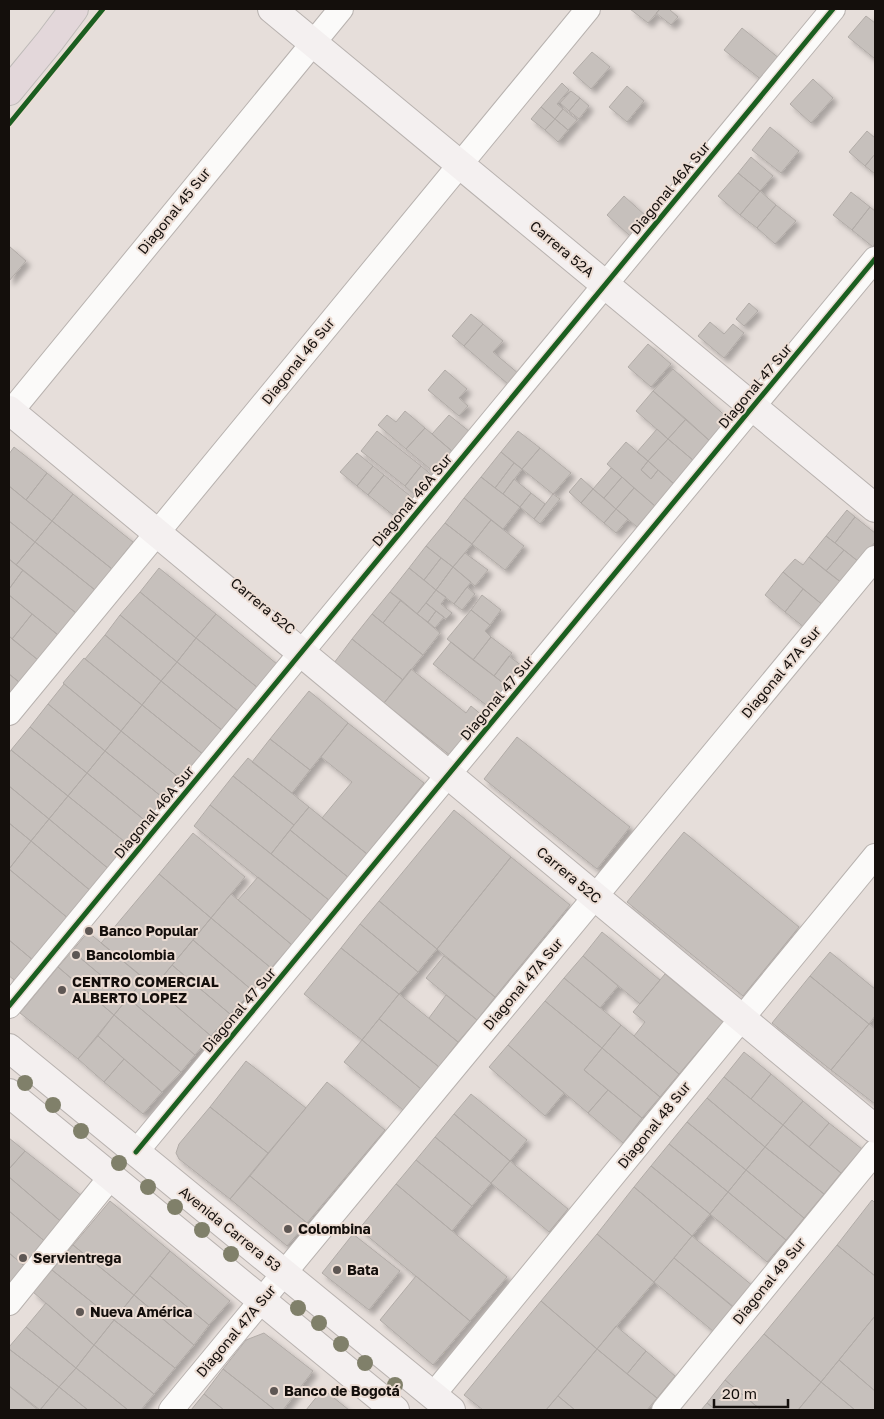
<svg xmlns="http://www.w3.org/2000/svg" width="884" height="1419" font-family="'Golos Text',sans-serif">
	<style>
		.building { fill: #c6c0bc; stroke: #b1aba7; filter: url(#shadow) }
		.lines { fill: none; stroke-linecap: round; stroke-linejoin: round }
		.street-casing { stroke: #b8b2af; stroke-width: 26 }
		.secondary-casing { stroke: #b8b2af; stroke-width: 30 }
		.highway-casing { stroke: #bebab8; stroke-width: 30 }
		.street { stroke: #fbfaf9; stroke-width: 24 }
		.secondary { stroke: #f4f0f0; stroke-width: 28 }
		.highway { stroke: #e3d7da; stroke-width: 28 }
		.cycleway-casing { stroke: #ecddd4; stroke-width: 8 }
		.cycleway { stroke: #1b5e20; stroke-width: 5 }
		.tree { fill: #80806a }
		.poi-dot { fill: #5e5754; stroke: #ecddd4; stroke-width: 2 }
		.labels { text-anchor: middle; stroke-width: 4; stroke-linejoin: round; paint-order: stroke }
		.street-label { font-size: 14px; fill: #140f0c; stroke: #ecddd4 }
		.poi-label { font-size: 14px; font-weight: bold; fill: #140f0c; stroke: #ecddd4; text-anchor: start }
	</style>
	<defs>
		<filter id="shadow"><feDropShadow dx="4.5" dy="4.5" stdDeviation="2.5" flood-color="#0004"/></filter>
	</defs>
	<rect width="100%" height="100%" fill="#e6deda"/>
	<path class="building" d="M630 9H660L648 23Z
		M660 9H669L678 17 671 25 656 13Z
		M866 16 875 23V59L848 37Z
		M742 28 780 59 763 81 724 50Z
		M592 52 610 67 591 89 573 73Z
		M813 79 833 98 811 123 790 104Z
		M562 83 569 90 557 104 563 109 555 119 541 107Z
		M627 86 644 101 627 122 609 107Z
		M571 91 580 98 569 111 560 103Z
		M580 98 589 106 579 119 569 111Z
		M541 107 555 119 545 130 531 119Z
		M563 109 577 120 568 130 555 119Z
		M555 119 568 130 558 142 545 130Z
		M770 127 799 151 781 173 752 150Z
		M867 131 875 138V154L865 166 849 152Z
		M875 154V174L865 166Z
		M751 157 773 176 760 191 738 173Z
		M738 173 760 191 740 215 718 196Z
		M760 191 776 205 757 228 740 215Z
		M851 192 870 207 852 230 833 215Z
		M624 196 647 217 630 236 607 215Z
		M776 205 796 221 775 244 757 228Z
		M870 207 875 211V243L873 247 852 230Z
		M9 246 26 261 9 281Z
		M749 303 758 311 744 326 736 319Z
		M471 314 483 324 464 346 452 336Z
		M710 322 724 334 733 324 744 333 724 358 698 336Z
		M483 324 503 341 493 352 519 374 509 385 464 346Z
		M648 344 671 364 651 387 628 367Z
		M673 369 730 420 711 442 653 391Z
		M445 370 467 389 459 398 468 406 459 416 428 390Z
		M653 391 686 419 668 439 636 411Z
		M405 411 425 428 406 449 378 425 387 415 396 422Z
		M449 415 470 432 453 452 432 434Z
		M686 419 711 442 694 461 668 439Z
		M425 428 453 452 435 473 406 449Z
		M657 429 668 439 648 461 637 452Z
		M377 431 421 466 405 486 361 451Z
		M518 431 540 448 522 469 501 452Z
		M668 439 694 461 674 484 648 461Z
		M626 442 648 461 641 470 651 479 658 470 674 484 655 506 607 464Z
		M14 447 47 473 26 500 9 486V454Z
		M540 448 571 473 553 494 522 469Z
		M501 452 514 463 495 488 481 477Z
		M357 453 373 466 357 486 340 472Z
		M648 461 658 470 651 479 641 470Z
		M514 463 522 469 503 494 495 488Z
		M373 466 384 475 368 495 357 486Z
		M421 466 434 477 418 498 405 486Z
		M611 468 622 477 604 498 593 489Z
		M47 473 73 494 52 521 26 500Z
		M384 475 414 499 398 519 368 495Z
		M481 477 520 507 503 529 464 498Z
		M622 477 634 488 616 509 604 498Z
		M581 478 593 489 581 503 569 492Z
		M514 479 531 493 520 507 503 494Z
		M9 486 52 521 35 542 9 521Z
		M634 488 655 506 637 527 616 509Z
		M593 489 616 509 604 523 581 503Z
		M531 493 545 504 534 519 520 507Z
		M73 494 133 542 112 569 52 521Z
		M553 494 560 499 540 524 534 519Z
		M464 498 491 520 472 544 445 523Z
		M616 509 628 519 616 533 604 523Z
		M847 510 855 517 835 543 826 536Z
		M855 517 875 533V542L859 562 835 543Z
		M491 520 524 546 505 570 472 544Z
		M9 521 35 542 16 565 9 559Z
		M52 521 112 569 95 590 35 542Z
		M445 523 472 544 453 567 426 546Z
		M826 536 844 550 826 571 809 557Z
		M35 542 95 590 76 613 16 565Z
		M426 546 441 558 424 580 409 568Z
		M844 550 859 562 842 583 826 571Z
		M465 553 488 570 475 586 453 567Z
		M809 557 842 583 824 606 783 572 795 559 803 565Z
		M441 558 453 567 436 590 424 580Z
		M9 559 23 570 9 589Z
		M453 567 471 582 454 604 436 590Z
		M159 568 216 614 196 638 140 592Z
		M409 568 436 590 417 614 390 592Z
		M23 570 76 613 58 635 9 595V589Z
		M783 572 803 589 785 612 765 595Z
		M467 587 475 594 462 610 454 604Z
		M803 589 824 606 805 628 785 612Z
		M436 590 446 597 441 604 452 613 446 619 426 603Z
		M140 592 196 638 177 662 120 615Z
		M390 592 401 600 383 623 372 614Z
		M9 595 32 614 12 639 9 636Z
		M482 595 501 610 490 625 471 610Z
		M401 600 440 633 423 655 383 623Z
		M426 603 436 611 428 622 417 614Z
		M471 610 490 625 485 631 491 637 473 660 447 639Z
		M436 611 444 617 435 628 428 622Z
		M32 614 58 635 38 660 12 639Z
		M216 614 277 664 258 688 196 638Z
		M372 614 423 655 403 680 352 639Z
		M120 615 177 662 161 681 105 635Z
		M105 635 161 681 142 705 85 659Z
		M9 636 38 660 19 682 9 674Z
		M491 637 512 653 494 676 473 660Z
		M196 638 258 688 239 712 177 662Z
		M352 639 403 680 384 703 334 663Z
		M451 642 507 686 490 708 433 664Z
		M509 656 522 666 507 686 494 676Z
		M84 658 142 705 121 731 63 683Z
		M177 662 239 712 223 731 161 681Z
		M411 669 466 713 471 706 483 716 451 756 384 703Z
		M9 674 19 682 9 694Z
		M161 681 223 731 204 755 142 705Z
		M64 684 121 731 105 751 48 704Z
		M309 691 348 723 310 770 270 739Z
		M48 704 105 751 87 773 30 727Z
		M142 705 204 755 183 781 121 731Z
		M348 723 424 783 367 854 322 818 352 782 321 757Z
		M30 727 87 773 68 796 11 750Z
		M121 731 183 781 167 801 105 751Z
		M517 737 630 827 597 869 484 779Z
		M270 739 310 770 292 793 252 762Z
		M11 750 68 796 49 819 9 786V753Z
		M105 751 167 801 148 823 87 773Z
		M248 758 309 807 294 825 233 776Z
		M87 773 148 823 130 846 68 796Z
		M233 776 294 825 271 854 210 805Z
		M9 786 49 819 31 841 9 823Z
		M68 796 130 846 110 870 49 819Z
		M210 805 330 901 313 922 194 826Z
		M309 807 367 854 349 878 290 830Z
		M454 810 511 857 437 949 379 901Z
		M49 819 110 870 92 892 31 841Z
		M9 823 31 841 9 869Z
		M290 830 349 878 330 901 271 854Z
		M684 832 799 927 743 996 627 902Z
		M193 833 245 877 211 918 159 874Z
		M31 841 92 892 69 919 9 869Z
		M511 857 570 905 495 997 437 949Z
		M9 869 69 919 34 961 9 940Z
		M159 874 211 918 154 987 101 943Z
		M258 877 313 922 292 945 238 900Z
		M231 894 292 945 271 968 211 918Z
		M379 901 437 949 418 972 360 924Z
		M211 918 271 968 253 991 193 940Z
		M360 924 418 972 399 994 341 948Z
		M88 932 145 979 128 998 72 951Z
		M602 932 660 980 640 1004 583 956Z
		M9 940 34 961 17 982 9 976Z
		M193 940 253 991 230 1014 172 965Z
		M341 948 399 994 362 1040 304 994Z
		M72 951 128 998 114 1015 58 967Z
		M830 952 875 989V1016L869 1024 810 976Z
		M444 956 495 997 477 1020 426 978Z
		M583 956 618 986 600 1008 564 978Z
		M172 965 230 1014 211 1036 154 987Z
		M58 967 114 1015 78 1059 20 1013Z
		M665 974 723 1022 679 1074 634 1036 645 1022 633 1012Z
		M810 976 869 1024 831 1070 772 1023Z
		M564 978 621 1025 602 1048 545 1001Z
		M145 979 211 1036 195 1055 128 998Z
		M399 994 458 1042 439 1067 379 1019Z
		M446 995 477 1020 458 1042 429 1018Z
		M128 998 195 1055 181 1072 114 1015Z
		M545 1001 602 1048 584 1070 608 1090 588 1113 508 1045Z
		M114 1015 181 1072 162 1092 98 1036Z
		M379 1019 439 1067 421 1089 362 1040Z
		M869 1024 875 1029V1104L831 1070Z
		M621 1025 679 1074 660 1097 602 1048Z
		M98 1036 124 1059 104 1082 78 1059Z
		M362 1040 421 1089 403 1110 344 1062Z
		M508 1045 564 1093 545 1116 489 1067Z
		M602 1048 660 1097 642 1118 584 1070Z
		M744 1052 771 1074 751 1099 724 1077Z
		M124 1059 162 1092 143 1114 104 1082Z
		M246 1061 306 1108 268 1153 210 1107Z
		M771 1074 803 1101 783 1125 751 1099Z
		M724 1077 783 1125 765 1147 707 1098Z
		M327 1082 385 1130 307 1223 250 1176Z
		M608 1090 642 1118 623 1143 588 1113Z
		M471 1094 527 1140 510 1161 454 1114Z
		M707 1098 765 1147 746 1170 687 1122Z
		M803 1101 829 1123 809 1147 783 1125Z
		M210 1107 268 1153 230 1199 179 1159 176 1153 179 1144Z
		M454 1114 510 1161 491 1183 435 1137Z
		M687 1122 746 1170 728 1192 669 1144Z
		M829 1123 862 1149 841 1173 809 1147Z
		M783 1125 841 1173 824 1194 765 1147Z
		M435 1137 491 1183 472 1206 416 1160Z
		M9 1138 25 1151 9 1169Z
		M669 1144 728 1192 710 1214 651 1166Z
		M765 1147 824 1194 804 1218 746 1170Z
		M25 1151 87 1200 65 1225 9 1177V1169Z
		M416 1160 472 1206 452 1231 396 1184Z
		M510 1161 568 1209 549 1232 491 1183Z
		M651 1166 710 1214 692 1236 634 1187Z
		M746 1170 804 1218 786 1240 728 1192Z
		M250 1176 307 1223 287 1246 230 1199Z
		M9 1177 65 1225 48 1244 9 1211Z
		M396 1184 507 1277 470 1321 359 1229Z
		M634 1187 692 1236 654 1282 597 1234Z
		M728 1192 786 1240 767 1262 710 1214Z
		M872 1200 875 1203V1276L837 1245Z
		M110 1201 170 1251 134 1295 73 1245Z
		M9 1211 48 1244 28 1269 9 1253Z
		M353 1234 400 1271 369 1310 322 1273Z
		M597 1234 654 1282 597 1349 541 1301Z
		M692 1236 753 1286 735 1308 674 1258Z
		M73 1245 134 1295 114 1320 52 1270Z
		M837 1245 875 1276V1316L821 1382 764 1334Z
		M170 1251 230 1301 209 1325 150 1276Z
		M9 1253 28 1269 9 1292Z
		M674 1258 734 1308 714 1332 654 1282Z
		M52 1270 114 1320 94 1345 33 1292Z
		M150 1276 209 1325 194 1345 134 1295Z
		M416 1276 470 1321 433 1365 380 1320Z
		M134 1295 194 1345 175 1368 114 1320Z
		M541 1301 597 1349 546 1410H483L464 1395Z
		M46 1303 94 1345 76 1368 26 1327Z
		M875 1316V1391L839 1360Z
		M114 1320 175 1368 154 1394 94 1345Z
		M616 1326 646 1351 627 1374 597 1349Z
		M26 1327 76 1368 59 1387 9 1349V1347Z
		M264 1333 313 1371 283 1410H275L223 1369 246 1340Z
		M764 1334 821 1382 798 1410H761L725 1380Z
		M94 1345 154 1394 141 1410H128L76 1368Z
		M9 1349 59 1387 40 1410 9 1386Z
		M597 1349 657 1398 647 1410H575L558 1396Z
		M646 1351 675 1376 657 1398 627 1374Z
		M839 1360 875 1391V1410H855L821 1382Z
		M76 1368 128 1410H88L59 1387Z
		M223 1369 275 1410H224L204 1394Z
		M725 1380 761 1410H716L707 1403Z
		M821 1382 855 1410H798Z
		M9 1386 38 1410H9Z
		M59 1387 88 1410H40Z
		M323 1389 349 1410H306Z
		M204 1394 224 1410H191Z
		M558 1396 575 1410H546Z
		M707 1403 716 1410H701Z"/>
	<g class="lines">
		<defs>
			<path id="street" d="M9 414 341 9
				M9 713 588 9
				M9 1006 833 9
				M136 1152 875 259
				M9 1303 110 1178
				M433 1395 875 856
				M171 1410 875 558
				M664 1410 875 1152"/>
			<path id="secondary" d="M272 9 875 508
				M9 410 875 1129
				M9 1048 451 1410
				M9 1093 395 1410"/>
			<path id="highway" d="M9 91 50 41 74 9"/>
		</defs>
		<use href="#street" class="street-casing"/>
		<use href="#secondary" class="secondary-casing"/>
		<use href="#highway" class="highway-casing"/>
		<use href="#street" class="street"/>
		<use href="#secondary" class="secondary"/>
		<use href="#highway" class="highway"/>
		<defs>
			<path id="cycleway" d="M9 124 103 9
				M9 1006 833 9
				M136 1152 875 259"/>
		</defs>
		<use href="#cycleway" class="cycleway-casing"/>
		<use href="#cycleway" class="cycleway"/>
	</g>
	<g class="tree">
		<circle cx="25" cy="1083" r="8"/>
		<circle cx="53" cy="1105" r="8"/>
		<circle cx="81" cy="1131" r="8"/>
		<circle cx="119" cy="1163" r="8"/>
		<circle cx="148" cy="1187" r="8"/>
		<circle cx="175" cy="1207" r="8"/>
		<circle cx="202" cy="1230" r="8"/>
		<circle cx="231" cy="1254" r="8"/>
		<circle cx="298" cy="1308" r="8"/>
		<circle cx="319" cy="1323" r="8"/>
		<circle cx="341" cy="1344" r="8"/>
		<circle cx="365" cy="1363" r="8"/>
		<circle cx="395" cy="1385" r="8"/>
	</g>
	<g class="poi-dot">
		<circle cx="89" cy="931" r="5"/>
		<circle cx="76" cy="955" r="5"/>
		<circle cx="62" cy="990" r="5"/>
		<circle cx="288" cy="1229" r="5"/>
		<circle cx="23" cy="1258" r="5"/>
		<circle cx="337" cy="1270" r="5"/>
		<circle cx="80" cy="1312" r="5"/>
		<circle cx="274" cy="1391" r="5"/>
	</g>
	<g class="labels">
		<g class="street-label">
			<text transform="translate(670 188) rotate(-50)" y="5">Diagonal 46A Sur</text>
			<text transform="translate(174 211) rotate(-51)" y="5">Diagonal 45 Sur</text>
			<text transform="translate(562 249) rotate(40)" y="5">Carrera 52A</text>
			<text transform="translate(298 361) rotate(-51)" y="5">Diagonal 46 Sur</text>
			<text transform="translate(755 386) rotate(-50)" y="5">Diagonal 47 Sur</text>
			<text transform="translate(412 500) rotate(-50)" y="5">Diagonal 46A Sur</text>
			<text transform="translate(263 606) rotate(40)" y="5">Carrera 52C</text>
			<text transform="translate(781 672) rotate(-50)" y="5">Diagonal 47A Sur</text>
			<text transform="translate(497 698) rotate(-50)" y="5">Diagonal 47 Sur</text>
			<text transform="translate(154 812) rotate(-50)" y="5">Diagonal 46A Sur</text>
			<text transform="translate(569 875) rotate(40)" y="5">Carrera 52C</text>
			<text transform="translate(523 984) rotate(-50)" y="5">Diagonal 47A Sur</text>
			<text transform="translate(239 1010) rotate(-50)" y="5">Diagonal 47 Sur</text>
			<text transform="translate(654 1125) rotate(-51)" y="5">Diagonal 48 Sur</text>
			<text transform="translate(230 1229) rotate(39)" y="5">Avenida Carrera 53</text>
			<text transform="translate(769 1281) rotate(-51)" y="5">Diagonal 49 Sur</text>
			<text transform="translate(236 1331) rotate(-50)" y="5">Diagonal 47A Sur</text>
		</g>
		<g class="poi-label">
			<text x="99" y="936">Banco Popular</text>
			<text x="86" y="960">Bancolombia</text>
			<text x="72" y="987">CENTRO COMERCIAL<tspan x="72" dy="16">ALBERTO LOPEZ</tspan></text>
			<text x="298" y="1234">Colombina</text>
			<text x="33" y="1263">Servientrega</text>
			<text x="347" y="1275">Bata</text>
			<text x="90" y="1317">Nueva América</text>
			<text x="284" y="1396">Banco de Bogotá</text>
		</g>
	</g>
	<rect width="884" height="1419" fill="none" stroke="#140f0c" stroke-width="20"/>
	<path d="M714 1399v8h74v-8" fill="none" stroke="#140f0c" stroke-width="2.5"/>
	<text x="722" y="1399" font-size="15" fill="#140f0c" stroke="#ecddd4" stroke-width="4" paint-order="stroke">20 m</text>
</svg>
